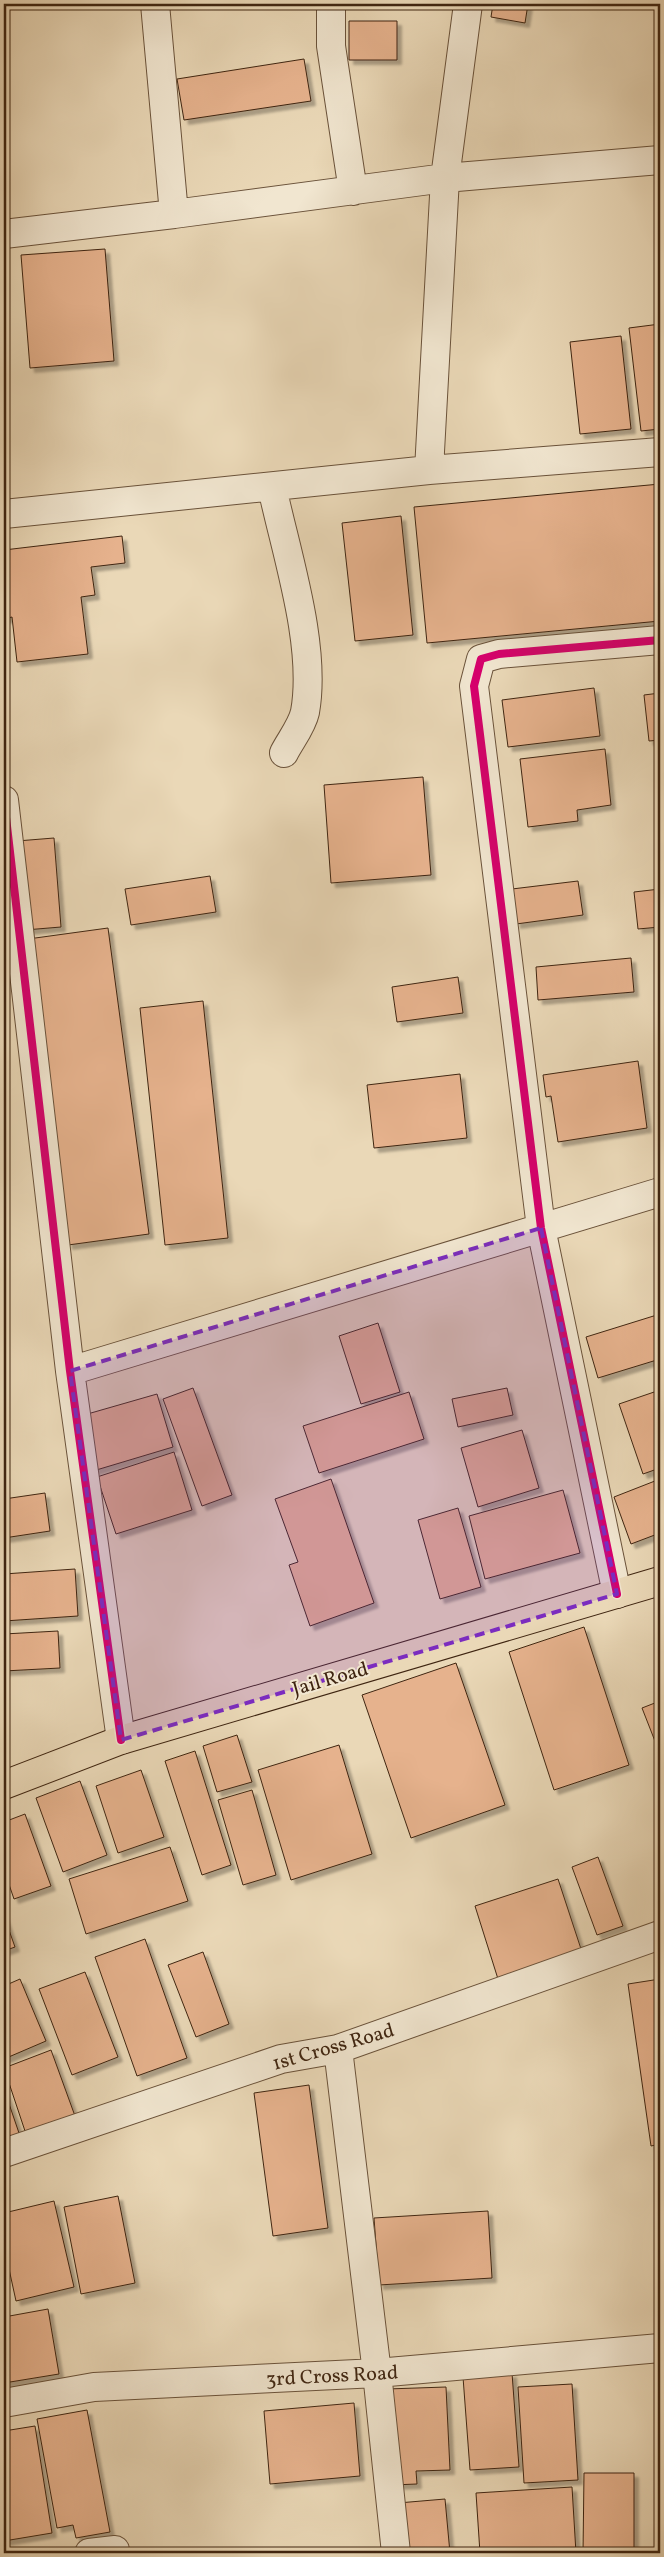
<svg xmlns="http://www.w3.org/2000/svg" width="664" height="2557" font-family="Vollkorn,serif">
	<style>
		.building { fill: #e6b28d; stroke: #3f2511; filter: url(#shadow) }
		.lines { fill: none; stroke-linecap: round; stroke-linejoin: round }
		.minor-casing { stroke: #6a523a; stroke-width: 30 }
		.major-casing { stroke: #3f2511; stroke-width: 30 }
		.minor { stroke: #f1e6d0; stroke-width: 28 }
		.major { stroke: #ead8b7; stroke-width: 28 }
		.cycleway-casing { stroke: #f1e6d0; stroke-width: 11 }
		.cycleway { stroke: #d6006c; stroke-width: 8 }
		.marked { fill: #7b2cbf; fill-opacity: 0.2; stroke: #7b2cbf; stroke-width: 4; stroke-dasharray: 10 6; stroke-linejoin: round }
		.labels { text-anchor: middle; stroke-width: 4; stroke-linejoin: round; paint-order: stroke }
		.street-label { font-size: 20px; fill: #3f2511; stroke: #f1e6d0 }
	</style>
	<defs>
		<filter id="shadow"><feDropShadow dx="4.5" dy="4.5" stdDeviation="1" flood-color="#0004"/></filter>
	</defs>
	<rect width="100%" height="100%" fill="#ead8b7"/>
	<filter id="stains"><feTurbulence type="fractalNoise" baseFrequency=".004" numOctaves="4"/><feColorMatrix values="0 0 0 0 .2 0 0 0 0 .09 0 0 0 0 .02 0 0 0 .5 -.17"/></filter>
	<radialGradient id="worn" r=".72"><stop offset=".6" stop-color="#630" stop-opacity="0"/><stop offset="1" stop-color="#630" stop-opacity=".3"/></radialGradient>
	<path class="building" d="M493 4H528L525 23 491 17Z
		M349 21H397V60H349Z
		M304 59 311 101 184 120 177 79Z
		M105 249 114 361 30 368 21 255Z
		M660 324V429L641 431 629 328Z
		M621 336 631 429 580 434 570 342Z
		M660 484V621L427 643 414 507Z
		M401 516 413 635 355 641 342 523Z
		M122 536 125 563 91 567 95 595 81 597 88 654 17 662 12 617 4 619V550Z
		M594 688 600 736 508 747 502 700Z
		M660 693V740L649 741 644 695Z
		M605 749 611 805 577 810 578 821 528 827 520 759Z
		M423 777 431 875 331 883 324 785Z
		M660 819V858L656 820Z
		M54 838 61 927 25 930 17 841Z
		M210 876 216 912 131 925 125 889Z
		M578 881 583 915 516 924 512 889Z
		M660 889V927L638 929 634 892Z
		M108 928 149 1234 68 1245 28 939Z
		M631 958 634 992 538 1000 536 967Z
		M458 977 463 1013 397 1022 392 987Z
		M203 1001 228 1238 165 1245 140 1008Z
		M638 1061 647 1128 558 1142 551 1096 546 1097 543 1075Z
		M460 1074 467 1138 374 1148 367 1085Z
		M660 1314V1359L598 1378 586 1337Z
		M378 1323 400 1392 361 1404 339 1336Z
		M193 1388 232 1495 202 1506 163 1399Z
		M507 1388 513 1415 458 1427 452 1399Z
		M660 1390V1468L643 1474 619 1404Z
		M409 1392 424 1439 319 1473 303 1426Z
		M157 1394 173 1447 93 1471 77 1417Z
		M522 1430 539 1488 478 1507 461 1448Z
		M174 1452 192 1510 116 1534 97 1477Z
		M331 1479 374 1603 310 1626 289 1565 298 1562 275 1499Z
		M660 1479V1533L631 1544 614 1497Z
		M563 1490 580 1553 485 1579 469 1516Z
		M45 1493 50 1531 4 1538V1499Z
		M458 1508 481 1587 440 1599 418 1520Z
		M75 1569 78 1616 4 1621V1574Z
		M584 1627 629 1765 554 1790 509 1652Z
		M58 1631 60 1668 4 1671V1634Z
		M456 1663 505 1805 411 1838 362 1695Z
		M660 1701V1754L642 1708Z
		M237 1735 252 1782 217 1792 203 1746Z
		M339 1745 372 1854 291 1880 258 1770Z
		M195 1751 231 1865 202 1875 165 1761Z
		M141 1770 164 1837 118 1853 96 1786Z
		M80 1781 107 1855 63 1872 36 1798Z
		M252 1790 276 1875 243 1885 218 1800Z
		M25 1814 51 1886 14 1899 4 1870V1822Z
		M170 1847 188 1901 86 1934 69 1879Z
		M598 1857 623 1926 597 1935 572 1867Z
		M558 1879 582 1952 498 1979 475 1906Z
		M4 1916 15 1947 4 1951Z
		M145 1939 187 2058 137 2076 95 1957Z
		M203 1952 229 2024 196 2037 168 1965Z
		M85 1972 118 2057 72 2075 39 1989Z
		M20 1979 46 2041 4 2059V1986Z
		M660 1979V2144L651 2146 628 1984Z
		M51 2050 75 2116 26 2134 4 2068Z
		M309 2085 328 2228 273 2236 254 2093Z
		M4 2089 20 2136 4 2142Z
		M118 2196 135 2283 81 2294 64 2207Z
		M54 2201 74 2287 16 2301 4 2246V2213Z
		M488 2211 492 2278 379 2285 374 2218Z
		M48 2309 59 2374 4 2383V2317Z
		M512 2373 519 2467 470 2470 463 2377Z
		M572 2384 578 2480 524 2483 518 2387Z
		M446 2387 450 2470 416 2471 417 2484 392 2485 387 2389Z
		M354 2403 360 2476 270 2484 264 2411Z
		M87 2410 110 2532 76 2538 73 2525 57 2528 37 2419Z
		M35 2426 52 2533 4 2541V2431Z
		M584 2473H634V2553H583Z
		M572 2487 576 2553H480L476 2493Z
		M445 2499 450 2553H402L398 2503Z"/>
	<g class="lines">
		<defs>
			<path id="minor" d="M331 4V46L353 191
				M174 214 445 178 660 160
				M4 234 174 214 155 4
				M429 470 445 178 468 4
				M272 487C286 553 317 645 305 712 302 726 290 741 284 753
				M4 514 429 470 660 452
				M4 800 70 1371 121 1740
				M70 1371 660 1192
				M617 1594 541 1228 474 686 481 659 499 654 660 640
				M338 2049 377 2373 396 2553
				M4 2153 281 2059 338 2049 660 1935
				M4 2403 94 2387 377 2373 660 2348
				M89 2553 115 2550"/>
			<path id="major" d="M4 1785 121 1740 660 1581"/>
		</defs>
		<use href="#minor" class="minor-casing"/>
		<use href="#major" class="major-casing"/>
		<use href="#minor" class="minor"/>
		<use href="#major" class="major"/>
		<defs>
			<path id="cycleway" d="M4 800 70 1371 121 1740
				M617 1594 541 1228 474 686 481 659 499 654 660 640"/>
		</defs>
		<use href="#cycleway" class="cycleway-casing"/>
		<use href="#cycleway" class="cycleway"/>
	</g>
	<path class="marked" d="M541 1228 617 1594 121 1740 70 1371Z"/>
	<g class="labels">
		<g class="street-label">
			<text transform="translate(330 1678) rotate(-16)" y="7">Jail Road</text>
			<text transform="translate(333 2046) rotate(-16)" y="7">1st Cross Road</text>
			<text transform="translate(332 2375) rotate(-3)" y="7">3rd Cross Road</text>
		</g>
	</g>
	<rect width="664" height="2557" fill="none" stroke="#ead8b7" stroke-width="20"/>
	<rect x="5" y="5" width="654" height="2547" fill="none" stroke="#3f2511" stroke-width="2.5"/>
	<rect x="10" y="10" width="644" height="2537" fill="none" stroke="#3f2511"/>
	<rect width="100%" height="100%" filter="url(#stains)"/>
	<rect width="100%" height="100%" fill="url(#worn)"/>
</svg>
